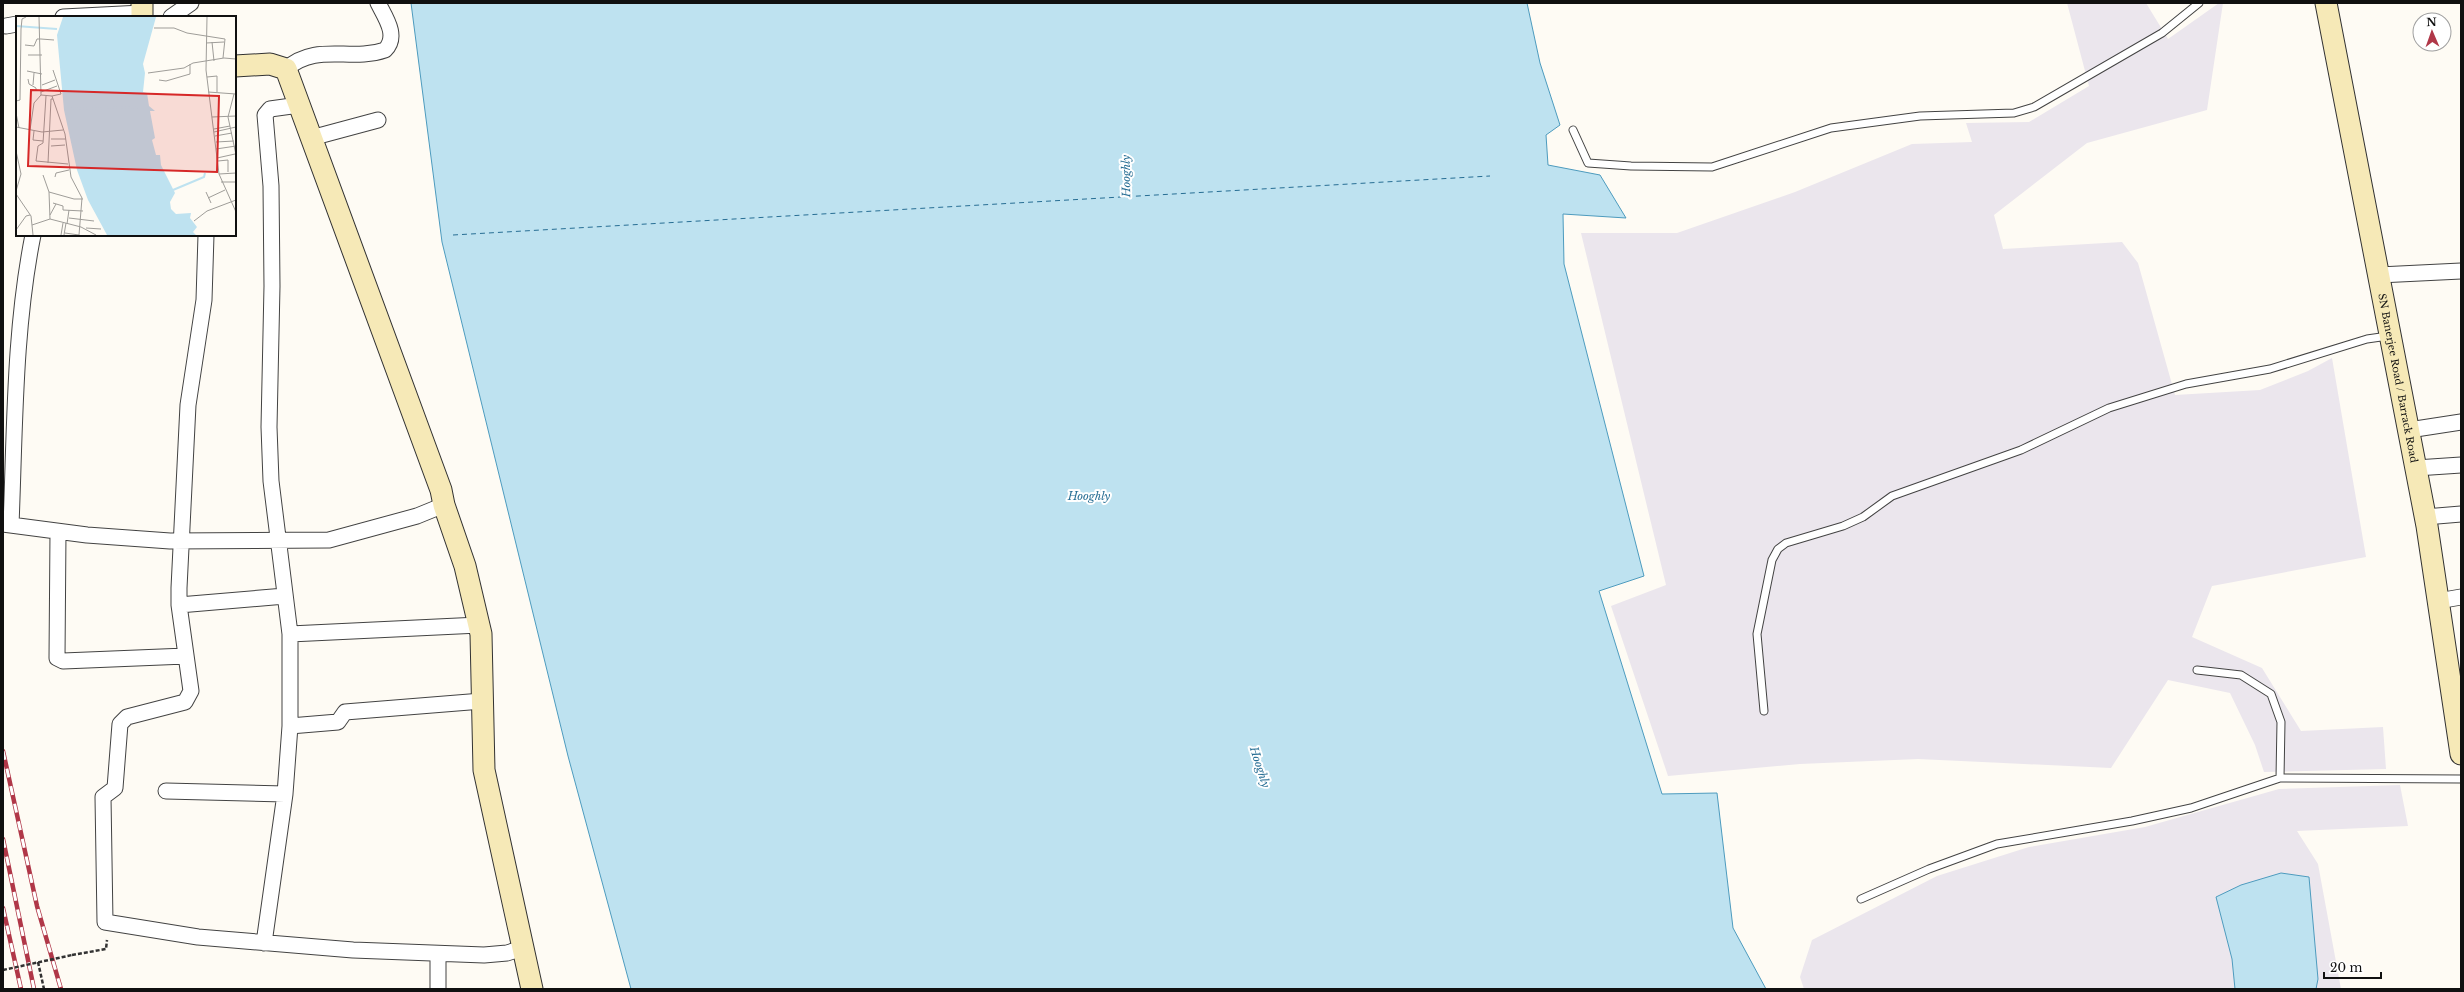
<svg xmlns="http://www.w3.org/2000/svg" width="2464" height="992" font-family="'Libre Baskerville',serif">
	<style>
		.industrial { fill: #ebe6ed }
		.water { fill: #bee2f0; stroke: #4d9bbe }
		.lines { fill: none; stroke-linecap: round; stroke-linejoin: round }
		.ferry { stroke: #276e94; stroke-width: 1; stroke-dasharray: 5 4; stroke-linecap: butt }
		.lane-casing { stroke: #434343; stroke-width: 9 }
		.street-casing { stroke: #434343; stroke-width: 17 }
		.secondary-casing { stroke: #323232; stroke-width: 23 }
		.path { stroke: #323232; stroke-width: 2.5; stroke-dasharray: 4 2; stroke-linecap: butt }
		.lane { stroke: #fff; stroke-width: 7 }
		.street { stroke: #fff; stroke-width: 15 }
		.secondary { stroke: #f6e9b7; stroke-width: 21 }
		.rail-casing { stroke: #b03748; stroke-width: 4.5 }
		.rail { stroke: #fff; stroke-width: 3; stroke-dasharray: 9; stroke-linecap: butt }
		.path-bridge { stroke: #323232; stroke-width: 2.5; stroke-dasharray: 4 2; stroke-linecap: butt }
		.labels { text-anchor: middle; stroke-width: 4; stroke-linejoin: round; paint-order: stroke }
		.street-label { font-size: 10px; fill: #101010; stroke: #fff }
		.water-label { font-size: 11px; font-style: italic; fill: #276e94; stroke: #fff }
		.inset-river { fill: none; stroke: #bee2f0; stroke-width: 2 }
		.inset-road { fill: none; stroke: #9f9d99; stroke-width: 1 }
		.view { fill: #d62828; fill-opacity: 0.15; stroke: #d62828; stroke-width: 2 }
		.inset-edge { fill: none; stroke: #101010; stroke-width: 2 }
	</style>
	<rect width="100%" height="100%" fill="#fefbf4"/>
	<path class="industrial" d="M2067 3H2146L2168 39 2219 3H2223L2207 110 2087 143 1994 215 2003 249 2122 242 2138 263 2175 395 2260 390 2308 371 2332 358 2366 557 2212 586 2192 637 2262 668 2301 731 2383 727 2386 769 2264 772 2255 745 2230 693 2168 680 2111 768 1918 759 1800 764 1668 776 1611 606 1666 585 1581 233H1677L1795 192 1912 144 1972 142 1966 123 2029 122 2089 86Z
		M2400 785 2408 826 2297 831 2318 864 2341 989H1804L1800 977 1812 940 1937 876 2029 847 2145 827 2279 789Z"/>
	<path class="water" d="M411 3H1527L1540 63 1560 125 1546 135 1548 165 1600 175 1626 218 1563 214 1564 264 1644 576 1599 591 1662 794 1717 793 1733 928 1766 989H631L568 756 442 242Z
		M2281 873 2309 877 2318 979 2316 989H2235L2232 959 2216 897 2241 885Z"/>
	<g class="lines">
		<path class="ferry" d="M453 235 1490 176"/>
		<defs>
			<path id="lane" d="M1573 130 1588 163 1631 166 1712 167 1831 128 1920 116 2014 113 2034 107 2162 33 2199 3
				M2197 670 2241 675 2271 694 2281 722 2280 778
				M1764 711 1757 634 1772 560 1778 549 1786 543 1843 526 1863 517 1892 496 2021 450 2109 408 2186 384 2270 369 2367 339 2388 336
				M1861 899 1929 869 1997 844 2132 821 2191 808 2280 778 2461 779"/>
			<path id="street" d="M63 17 142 13
				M171 17 191 3
				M6 26 17 24
				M286 69C317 42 350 62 385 50 399 36 385 17 378 3
				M311 138 378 120
				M206 235 204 300 188 405 179 588V605L191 691 185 702 127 717 120 724 115 788 103 797 105 922 198 937 353 950 484 955 507 953 523 948
				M2379 275 2461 271
				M2409 430 2461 422
				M2416 468 2461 465
				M2425 517 2461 514
				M3 524 87 535 170 541 329 540 417 516 444 505
				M11 525C15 428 14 330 33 235
				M58 532 57 658 63 661 186 656
				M2438 601 2461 597
				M179 605 285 596
				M290 634 479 625
				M290 726 338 722 345 712 482 701
				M166 791 285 794
				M264 943 285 794 290 726V634L271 481 269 427 272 286 271 186 265 115 270 109 299 105
				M438 989V954"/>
			<g id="secondary">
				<path id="s1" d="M2326 3 2427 526 2461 754"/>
				<path d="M142 17V3"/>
				<path d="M235 66 270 64 286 69 441 490 444 505 465 566 481 634 484 770 532 989"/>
			</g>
		</defs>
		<use href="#lane" class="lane-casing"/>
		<use href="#street" class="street-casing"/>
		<use href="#secondary" class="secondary-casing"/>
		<path class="path" d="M72 955 106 949 107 940
			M38 962 44 989"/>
		<use href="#lane" class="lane"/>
		<use href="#street" class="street"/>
		<use href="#secondary" class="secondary"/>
		<defs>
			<path id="rail" d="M3 751 37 906 61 989
				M3 839 34 989
				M3 908 21 989"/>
		</defs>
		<use href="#rail" class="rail-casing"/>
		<use href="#rail" class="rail"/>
		<path class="path-bridge" d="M3 970 72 955"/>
	</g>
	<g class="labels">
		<g class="street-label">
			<text dy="4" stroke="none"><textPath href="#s1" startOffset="382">SN Banerjee Road / Barrack Road</textPath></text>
		</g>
		<g class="water-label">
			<text transform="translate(1126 176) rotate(-91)" y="4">Hooghly</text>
			<text x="1089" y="500">Hooghly</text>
			<text transform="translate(1260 767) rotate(72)" y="4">Hooghly</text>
		</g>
	</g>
	<g transform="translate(16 16)">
		<rect width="220" height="220" fill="#fefbf4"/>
		<path d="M47 1H140L127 48 129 57 127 76 131 77 133 90 139 95H134L139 122 136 124 140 139H144L145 149 159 177 154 186 155 193 160 198 175 197 174 202 181 211 177 216 180 219H91L72 184 61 154 48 94 41 19Z" fill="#bee2f0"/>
		<path class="inset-river" d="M0 10 41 13M49 93 128 91M157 174 188 161 189 157"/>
		<path class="inset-road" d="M23 1 25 79 36 80 49 118 55 161 66 182 63 219M191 1 190 54 203 158 220 196M138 12H158L171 17 209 23 207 42M25 23 38 24M196 26 198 45M190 27 208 26M9 29 18 30 21 23H25M12 39H26M11 55 26 58M132 57 168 52 177 47 208 42 220 43M191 61 201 60V76M12 63 13 68 20 72V75M143 64 150 65 174 58V48M17 69 18 57M26 69 39 64M25 76 41 70M192 76 220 78M218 78 212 101 220 139M30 80 27 127 22 130 20 145 52 148M36 80 45 78 37 54M0 85 4 84 5 13 6 3 10 1M0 97 3 112M196 101 220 100M0 111 26 116 47 114M198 113 214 110M14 114 18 87 25 79M18 115 17 124 27 125M198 116 220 111M199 120 216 117M35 123H50M200 126 218 125M35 130 49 129M200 133 220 130M0 135 5 158 0 175M201 142 219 138M202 145 212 144V156M32 147 35 83H37M203 158 220 157M27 159 33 176 34 203M39 161 40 157 53 154M205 166H220M33 176 58 183H67M190 176 195 187M0 178 15 200 17 219M192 182 209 174M37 187 47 190V194L67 195M34 199 40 188M53 202 78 205M178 205 191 195 220 184M51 208 53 194M16 209 34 203 65 211 80 219M70 212 85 213M0 214 10 200 14 199M49 217 63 219M45 219 47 207M48 219 50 207"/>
		<path class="view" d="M15 74 203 80 201 156 12 150Z"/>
		<rect width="220" height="220" class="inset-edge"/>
	</g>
	<rect width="2464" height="992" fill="none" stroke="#101010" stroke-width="8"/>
	<g transform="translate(2432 32) rotate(358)"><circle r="19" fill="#ffffff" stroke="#9f9f9f"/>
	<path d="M0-3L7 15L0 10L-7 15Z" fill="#b03748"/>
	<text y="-6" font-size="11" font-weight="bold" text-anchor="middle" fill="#101010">N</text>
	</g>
	<path d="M2324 972v6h57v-6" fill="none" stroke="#101010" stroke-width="2"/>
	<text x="2330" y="972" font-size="12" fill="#101010" stroke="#ffffff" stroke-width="3" paint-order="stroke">20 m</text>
</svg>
